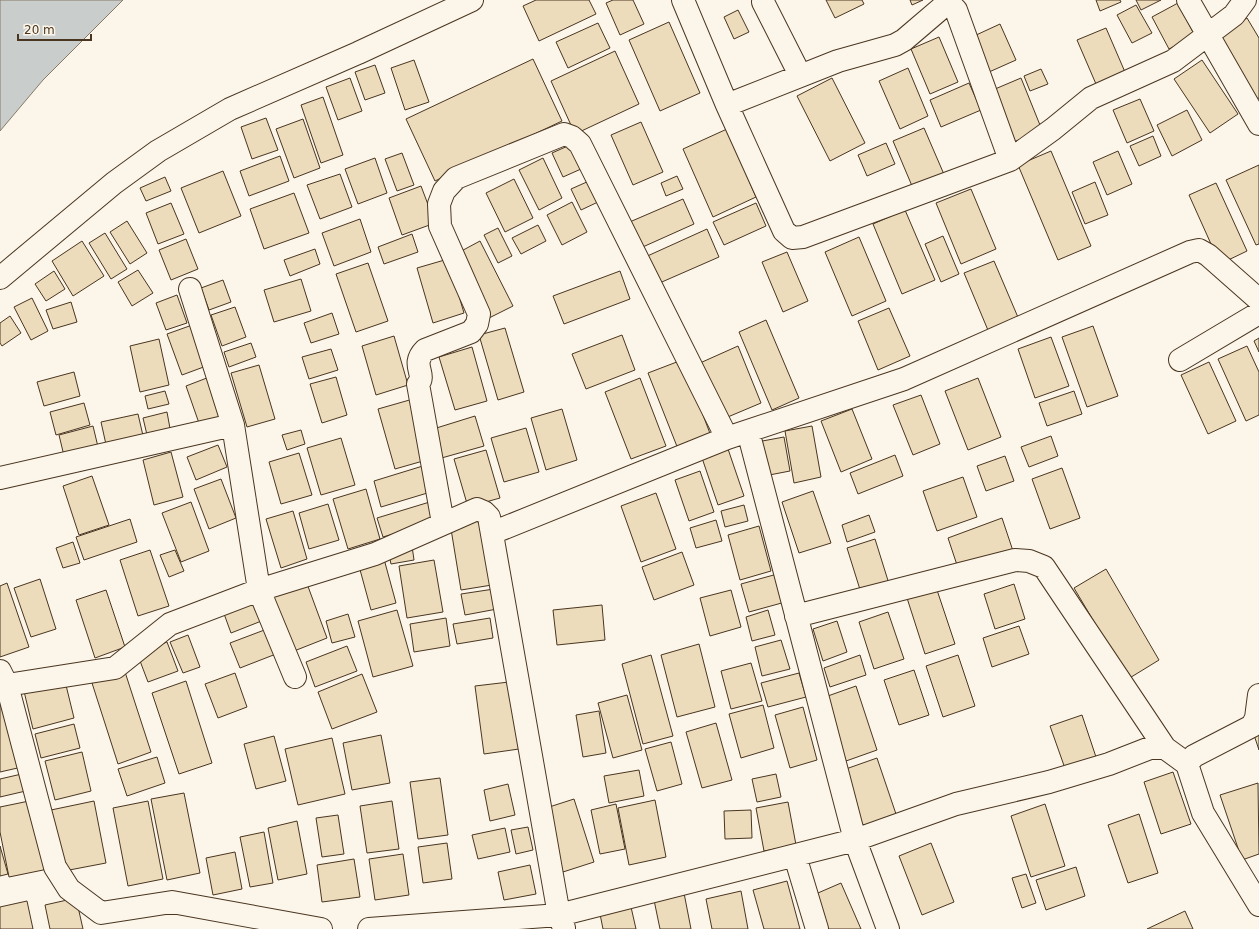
<svg xmlns="http://www.w3.org/2000/svg" width="1259" height="929" font-family="'DejaVu Sans',sans-serif">
	<style>
		.water { fill: #c9cecd; stroke: #887966 }
		.building { fill: #ecdcbc; stroke: #4a3520 }
		.lines { fill: none; stroke-linecap: round; stroke-linejoin: round }
		.minor-casing { stroke: #4a3520; stroke-width: 24 }
		.minor { stroke: #fbf6e9; stroke-width: 22 }
	</style>
	<rect width="100%" height="100%" fill="#fbf6e9"/>
	<path class="water" d="M0 0H123L43 80 0 131Z"/>
	<path class="building" d="M536 0H589L596 14 539 41 523 6Z
		M613 0H633L644 24 620 35 606 3Z
		M826 0H862L864 4 835 18Z
		M910 0H923L912 5Z
		M1096 0H1120L1121 2 1100 11Z
		M1136 0H1161L1141 10Z
		M1178 3 1195 36 1169 49 1152 17Z
		M1136 5 1152 33 1132 43 1117 15Z
		M738 10 749 32 734 39 724 17Z
		M1247 18 1259 38V98L1257 99 1219 34Z
		M669 22 700 93 660 111 629 40Z
		M598 23 610 48 568 68 556 42Z
		M1000 24 1016 60 989 72 974 36Z
		M1106 28 1128 79 1099 91 1077 40Z
		M939 37 958 82 930 94 911 49Z
		M615 51 639 104 575 134 551 81Z
		M533 59 562 121 435 181 406 119Z
		M414 60 429 102 405 110 391 68Z
		M1202 60 1238 114 1210 133 1174 79Z
		M375 65 385 93 365 100 355 72Z
		M908 68 928 116 900 129 879 81Z
		M1041 69 1048 84 1030 91 1024 76Z
		M350 78 362 111 338 120 326 87Z
		M832 78 865 143 830 161 797 96Z
		M1021 78 1042 130 1009 144 988 92Z
		M969 83 981 110 941 127 930 100Z
		M323 97 343 155 321 163 301 105Z
		M1140 99 1154 131 1127 143 1113 110Z
		M1187 110 1202 140 1172 156 1157 125Z
		M266 118 278 150 252 159 241 127Z
		M303 119 320 168 294 178 276 129Z
		M641 122 663 172 633 185 611 135Z
		M924 128 946 179 915 193 893 141Z
		M727 129 756 197 713 217 683 149Z
		M1153 136 1161 156 1139 166 1130 146Z
		M886 143 895 164 867 176 858 155Z
		M570 145 581 169 563 177 552 153Z
		M1051 151 1091 246 1058 260 1018 165Z
		M1118 151 1132 184 1107 195 1093 162Z
		M402 153 414 185 397 191 385 159Z
		M280 156 289 181 249 196 240 171Z
		M375 158 387 193 358 204 345 169Z
		M543 158 562 198 539 210 519 170Z
		M1259 165V244L1256 245 1226 180Z
		M223 171 241 216 199 233 181 188Z
		M340 174 352 207 320 219 307 185Z
		M677 176 683 189 666 196 661 183Z
		M165 177 171 191 146 201 140 188Z
		M514 179 533 218 505 232 486 193Z
		M589 181 598 202 581 210 571 189Z
		M1095 182 1108 215 1085 224 1072 192Z
		M1216 183 1247 251 1220 264 1189 195Z
		M421 186 435 223 402 235 389 198Z
		M971 189 996 249 961 264 936 203Z
		M294 193 309 233 264 249 250 209Z
		M683 199 694 224 636 250 625 224Z
		M572 202 587 232 562 245 547 215Z
		M171 203 184 234 158 244 146 213Z
		M756 203 766 226 724 245 713 222Z
		M905 210 935 280 902 294 873 224Z
		M360 219 371 252 334 266 322 233Z
		M127 221 147 253 130 264 110 232Z
		M538 225 546 241 521 254 512 238Z
		M498 228 512 256 498 263 484 235Z
		M707 229 719 257 655 285 643 258Z
		M105 233 127 269 111 279 89 243Z
		M412 234 418 252 384 264 378 247Z
		M943 236 959 274 941 282 925 244Z
		M859 237 886 301 852 316 825 252Z
		M186 239 198 269 171 280 159 250Z
		M82 241 104 276 73 296 52 261Z
		M480 241 513 306 487 319 454 255Z
		M315 249 320 264 290 276 284 260Z
		M787 252 808 301 783 312 762 262Z
		M448 259 464 313 433 323 417 268Z
		M994 261 1020 322 990 335 964 273Z
		M368 263 388 321 356 332 336 274Z
		M138 270 153 293 132 306 118 282Z
		M54 271 65 289 46 301 35 284Z
		M620 271 630 299 564 324 553 296Z
		M301 279 311 311 274 322 264 290Z
		M223 280 231 302 209 310 201 288Z
		M177 295 187 323 166 330 156 303Z
		M32 298 48 331 31 340 14 307Z
		M71 302 77 322 53 329 46 310Z
		M235 307 246 337 222 346 211 315Z
		M889 308 910 356 878 370 858 321Z
		M332 313 339 334 311 343 304 323Z
		M10 316 21 333 2 346 0 343V323Z
		M766 320 799 398 772 410 739 332Z
		M195 324 209 365 182 375 167 334Z
		M1093 326 1118 396 1087 407 1062 337Z
		M505 328 524 392 498 400 479 335Z
		M622 335 635 370 586 389 572 354Z
		M394 336 408 385 376 395 362 346Z
		M1051 337 1069 386 1035 398 1018 349Z
		M1259 338V352L1254 341Z
		M159 339 169 385 140 392 130 346Z
		M251 343 256 357 229 367 224 352Z
		M738 346 761 403 723 419 700 363Z
		M1247 346 1259 372V415L1246 421 1218 359Z
		M472 347 487 401 455 410 439 357Z
		M331 349 338 370 309 379 302 357Z
		M682 360 711 436 678 449 648 373Z
		M1209 362 1236 421 1208 434 1181 375Z
		M259 365 275 419 247 427 231 373Z
		M74 372 80 396 44 406 37 382Z
		M212 376 227 416 200 426 186 386Z
		M336 377 347 415 322 423 310 384Z
		M640 378 666 446 631 459 605 392Z
		M978 378 1001 437 968 450 945 391Z
		M165 391 169 404 148 409 145 396Z
		M1074 391 1082 414 1047 426 1039 403Z
		M921 395 940 444 913 455 893 405Z
		M413 399 430 459 395 469 378 409Z
		M84 403 90 425 56 435 50 412Z
		M562 409 577 460 546 470 531 418Z
		M852 409 872 459 841 472 821 421Z
		M167 412 171 434 148 439 143 418Z
		M138 414 144 440 107 449 101 422Z
		M475 416 484 446 438 459 430 430Z
		M93 426 99 451 65 460 59 435Z
		M812 426 821 477 794 483 785 431Z
		M526 428 539 472 504 482 491 438Z
		M301 430 305 444 287 450 282 435Z
		M1051 436 1058 456 1029 467 1021 447Z
		M784 437 790 471 764 476 757 442Z
		M341 438 355 485 321 495 307 448Z
		M218 445 227 467 196 480 187 457Z
		M727 446 744 496 718 505 701 455Z
		M486 450 500 498 468 507 454 459Z
		M171 452 183 497 154 505 143 460Z
		M299 453 312 495 281 504 269 462Z
		M895 455 903 476 858 494 850 473Z
		M1005 456 1014 481 986 491 977 466Z
		M426 465 434 491 381 507 374 481Z
		M1062 468 1080 518 1050 529 1032 479Z
		M700 471 714 512 689 521 675 480Z
		M92 476 109 525 79 535 63 486Z
		M963 477 977 517 937 531 923 491Z
		M221 479 236 518 209 529 194 489Z
		M366 489 380 539 348 549 333 499Z
		M813 491 831 543 799 553 782 502Z
		M656 493 676 549 641 562 621 506Z
		M433 501 439 520 383 537 377 518Z
		M191 502 209 551 181 562 162 513Z
		M328 504 339 540 309 549 299 513Z
		M744 505 748 521 725 527 721 511Z
		M293 511 307 559 281 568 266 519Z
		M869 515 875 532 847 542 842 525Z
		M482 518 492 585 461 590 450 523Z
		M1002 518 1014 554 960 574 948 538Z
		M130 519 137 542 84 560 76 537Z
		M716 520 722 541 696 548 690 528Z
		M759 526 771 571 740 580 728 535Z
		M875 539 890 587 862 596 847 548Z
		M73 542 80 563 63 568 56 548Z
		M412 546 414 560 391 564 388 550Z
		M150 550 169 606 138 616 120 560Z
		M175 550 184 571 169 577 160 555Z
		M682 552 694 585 654 600 642 567Z
		M384 559 396 603 371 610 359 566Z
		M434 560 443 612 407 618 399 566Z
		M1106 569 1159 660 1128 679 1074 588Z
		M781 573 789 601 749 612 741 584Z
		M40 579 56 629 31 637 14 588Z
		M306 581 327 638 289 653 267 597Z
		M7 583 29 647 0 657V586Z
		M1014 584 1025 619 995 629 984 594Z
		M936 587 955 644 925 654 907 598Z
		M494 589 497 609 465 615 461 594Z
		M106 590 125 647 95 658 76 600Z
		M731 590 741 627 710 636 700 598Z
		M256 598 264 620 231 633 223 611Z
		M602 605 605 640 557 645 553 610Z
		M397 610 413 666 373 677 358 621Z
		M768 610 775 635 752 641 746 617Z
		M888 612 904 659 874 669 859 622Z
		M348 614 355 637 332 643 326 621Z
		M446 618 450 646 414 652 410 624Z
		M490 618 493 638 457 644 453 624Z
		M837 621 847 652 823 661 813 629Z
		M1019 626 1029 654 992 667 983 638Z
		M267 629 276 654 240 668 230 643Z
		M188 635 200 667 183 673 170 642Z
		M781 640 790 669 762 676 755 647Z
		M167 642 178 671 148 682 137 653Z
		M699 644 715 707 677 717 661 655Z
		M347 646 357 671 315 687 306 662Z
		M651 655 673 736 643 744 622 664Z
		M860 655 866 675 830 687 824 668Z
		M958 655 975 706 943 717 926 666Z
		M751 663 762 701 731 709 721 671Z
		M914 670 929 715 899 725 884 680Z
		M125 672 151 752 118 764 92 683Z
		M235 673 247 707 218 718 205 684Z
		M799 673 806 697 768 707 761 683Z
		M362 674 377 712 332 729 318 692Z
		M64 677 74 718 33 729 23 687Z
		M186 681 212 763 179 774 152 693Z
		M509 682 519 749 484 754 475 686Z
		M856 686 877 750 846 761 825 697Z
		M0 694 22 767 0 772Z
		M627 695 642 750 613 758 598 703Z
		M763 705 774 748 741 758 729 714Z
		M803 707 817 760 790 768 775 715Z
		M599 711 606 753 583 757 576 715Z
		M1082 715 1098 763 1067 774 1050 726Z
		M716 723 732 780 702 788 686 732Z
		M74 724 80 748 41 758 35 734Z
		M1259 734V750L1254 735Z
		M381 735 390 783 352 790 343 743Z
		M274 736 286 781 256 789 244 744Z
		M332 738 345 794 298 805 285 749Z
		M671 742 682 784 657 791 645 749Z
		M82 752 91 791 55 800 45 761Z
		M157 757 165 783 127 796 118 769Z
		M877 758 897 817 862 828 843 770Z
		M639 770 644 796 609 803 604 776Z
		M1173 772 1191 824 1161 834 1144 782Z
		M26 773 30 790 0 797V779Z
		M776 774 781 797 757 802 752 779Z
		M440 778 448 835 418 839 410 782Z
		M1258 783 1259 854 1242 860 1220 795Z
		M508 784 515 815 490 821 484 790Z
		M184 793 200 873 167 880 151 799Z
		M574 799 594 862 563 872 543 809Z
		M34 800 48 869 9 877 0 832V807Z
		M655 800 666 857 629 865 618 808Z
		M94 801 106 863 64 871 51 810Z
		M148 801 163 879 128 886 113 808Z
		M392 801 399 849 367 853 360 806Z
		M788 802 796 845 764 851 756 808Z
		M616 804 625 849 600 854 591 810Z
		M1045 804 1065 866 1031 877 1011 816Z
		M751 810 752 838 725 839 724 811Z
		M1139 814 1158 873 1128 883 1108 825Z
		M338 815 344 854 322 857 316 818Z
		M297 821 307 874 278 880 268 828Z
		M528 827 533 850 516 854 511 830Z
		M505 828 510 852 478 859 472 835Z
		M264 832 273 883 250 887 240 837Z
		M447 843 452 879 423 883 418 847Z
		M931 843 954 902 922 915 899 856Z
		M0 846 8 874 0 876Z
		M235 852 242 889 213 895 206 858Z
		M403 854 409 895 375 900 369 859Z
		M354 859 360 897 322 902 317 865Z
		M530 865 536 894 504 900 498 872Z
		M1076 867 1085 896 1046 910 1036 880Z
		M1026 874 1036 903 1022 908 1012 878Z
		M787 881 800 929H764L753 890Z
		M841 883 861 929H825L811 896Z
		M741 891 748 929H712L706 899Z
		M684 893 691 929H660L654 900Z
		M76 898 83 929H50L45 905Z
		M27 901 33 929H0V907Z
		M631 907 636 929H603L600 914Z
		M1185 911 1193 929H1147Z"/>
	<g class="lines">
		<defs>
			<path id="minor" d="M683 0 727 105 784 231 792 238 803 237 1010 160 1053 129 1091 98 1173 61 1234 15 1245 0
				M1188 0 1259 124
				M763 2 800 75
				M727 105 838 61 895 45 904 40 945 5 950 4 956 10 1010 160
				M0 278 114 183 158 151 230 109 358 53 472 0
				M190 289 233 425 259 590 375 554 477 509 484 512 489 517 559 915 564 928
				M1180 360 1259 313
				M748 431 855 840 888 929
				M0 478 233 425
				M443 523 418 384C427 374 410 365 425 350L471 332 477 324 479 314 440 226 439 204 444 191 456 178 564 134 572 137 580 144 727 438
				M492 533 727 438 904 379 1190 252 1199 250 1208 255 1259 300
				M796 616 1015 560 1029 561 1044 567 1165 748
				M0 671 7 685 55 867 69 889 101 913 172 902 321 929
				M7 685 115 668 170 624 259 590 295 677
				M1187 764 1194 756 1252 726 1256 718 1259 695
				M795 856 817 929
				M369 929 559 915 855 840 956 804 1049 782 1109 764 1150 748H1165L1187 764 1203 813 1259 905"/>
		</defs>
		<use href="#minor" class="minor-casing"/>
		<use href="#minor" class="minor"/>
	</g>
	<path d="M18 34v6h73v-6" fill="none" stroke="#4a3520" stroke-width="2"/>
	<text x="24" y="34" font-size="12" fill="#4a3520" stroke="#fbf6e9" stroke-width="3" paint-order="stroke">20 m</text>
</svg>
